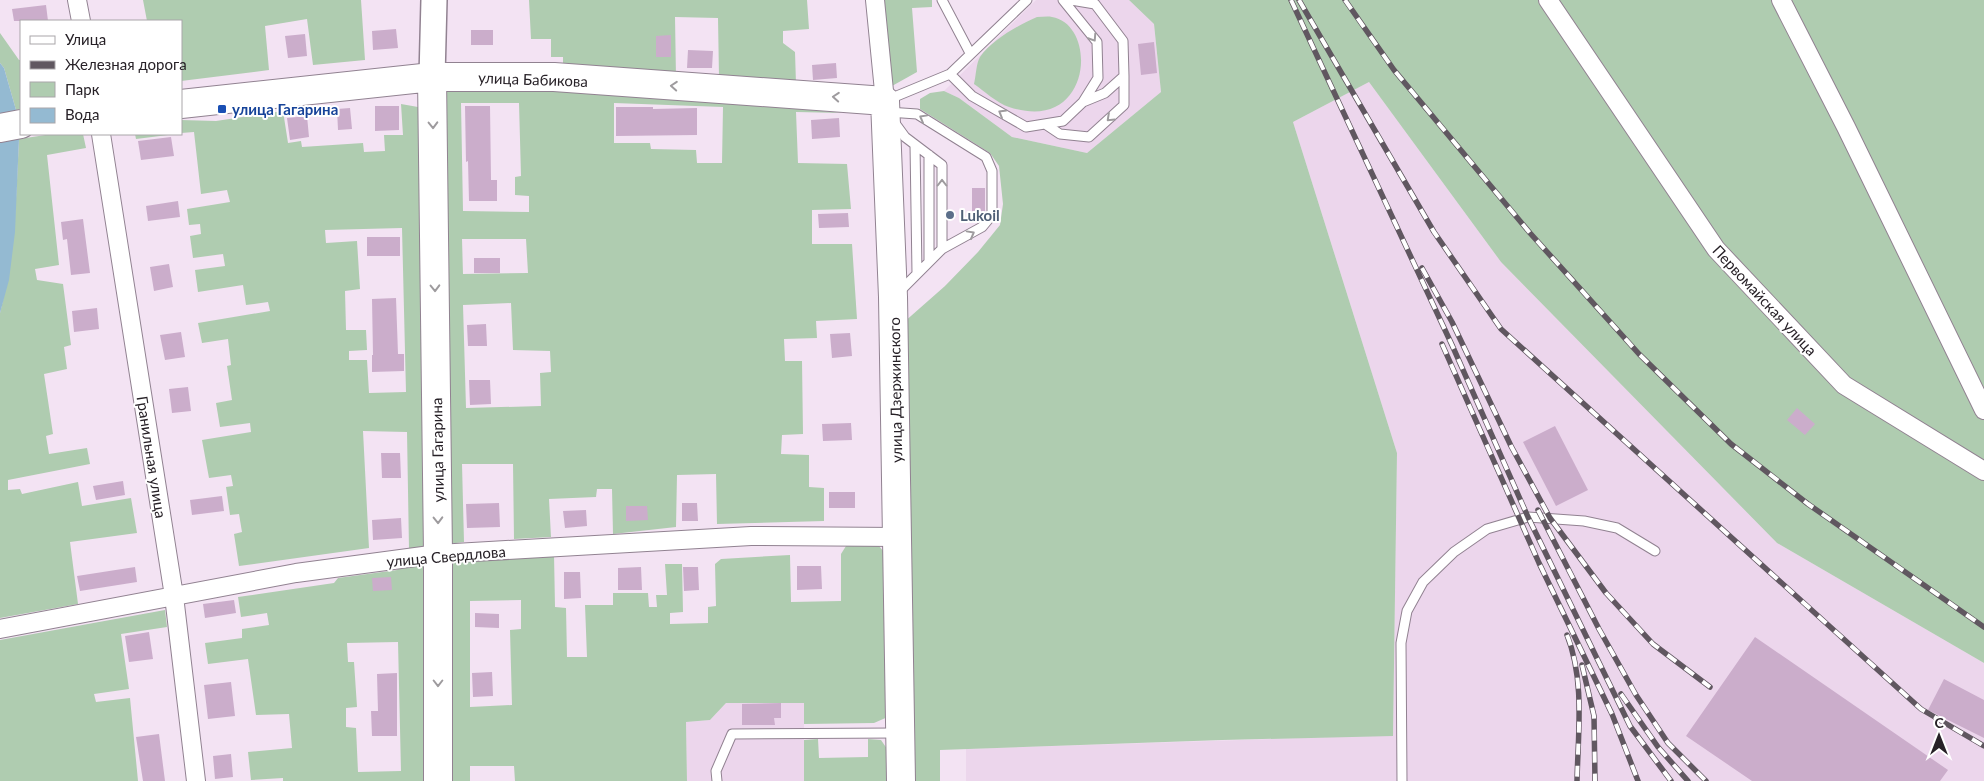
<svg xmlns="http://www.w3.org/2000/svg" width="1984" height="781" viewBox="0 0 1984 781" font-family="Lato,sans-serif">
<rect width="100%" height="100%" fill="#f3e3f3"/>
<path fill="#ecd6ec" d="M1036,0H1129L1154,24L1161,92L1087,153L1012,137L959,98L944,91Z
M1369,82L1501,262L1777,543L1984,663V781H966V749L1393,735L1397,453L1293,122Z
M726,703H804V781H687L686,722L710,720Z"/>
<path fill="#afccb0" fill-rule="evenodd" d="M143,0H361L365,60L313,65L307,19L265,26L269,70L181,81V21H147Z
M529,0H807L809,29L783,31V43L795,52L796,84L719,77L718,18L675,17L676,78L563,63V57H551V39H531Z
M884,0H932V7L912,8L917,72L892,86Z
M1129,0H1984V663L1777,543L1501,262L1369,82L1293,122L1397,453L1393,736L1222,740L940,750V781H910L903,323L945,286L978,252L1000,225L1003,204L999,166L990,153L920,109V99L930,93L944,91L959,98L1012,137L1087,153L1161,92L1154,24Z
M1037,17C1042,17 1048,16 1052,17C1099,25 1092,135 1009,107C997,103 984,91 974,84C976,76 976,64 980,57C992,40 1018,25 1037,17Z
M0,33L19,60H21V109L16,110L4,68L0,63Z
M595,89L843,113L796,112L798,163L847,164L851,209L812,210V244H852L857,319L816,321L817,338L784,339L785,361H802L803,434L782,435L781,454L809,455V487L824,488V521L717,524L716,474L677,475L676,527L613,534L612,489H597L596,497L549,499L551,537L514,539L513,464H462L464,542L448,544L443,92ZM461,103H519L521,176L515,177V195L529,196V212L463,211ZM614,103L723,107L722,163H697L696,150L651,149L650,143H614ZM462,239H526L528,273L463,274ZM511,303L513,350L550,351L551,372L540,373L541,406L466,408L463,305Z
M401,104L418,107L423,128L429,546L409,549L407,432L363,431L369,548L239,566L234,534L242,532L239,514L230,515L226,487L233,486L231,475L209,478L202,440L251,432L250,423L220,427L216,403L232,400L227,366L231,365L228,339L202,343L198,323L270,311L268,302L246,305L243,285L198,292L195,270L225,266L223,254L193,258L190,236L201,234L200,224L189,225L187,209L230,202L227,190L201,194L194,132L181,133V120L216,121L283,111L288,143L301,141L302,147L363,143L364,152L385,151L384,135H403ZM402,228L406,392L369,393L367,360H349V351L367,350L366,330H346L345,291L360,289L357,241L326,243L325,230Z
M52,134H83L86,148L47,155L59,265L35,269L37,280L63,284L71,345L64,347L67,369L44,374L53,434L46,436L49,454L87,448L90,464L8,480V490L20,489L22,494L78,482L82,506L131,498L137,533L70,542L78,604L0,618V313C15,254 16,199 19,139Z
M135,134H176L136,139Z
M846,546H879L888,557L890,716L874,723L804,724V703H726L710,720L686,722L687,781H515L514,766H470V781H447V561L554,554L555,607L566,608L567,657H587L585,605H613V593H648L649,607H657L656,595H667L665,564H682L683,612L670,613V624L708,623V607L716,606L715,564L721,559L790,555L791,602L841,601V554ZM521,600V629L510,630L512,705L470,707V601Z
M429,564L430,781H283V778L251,780L248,752L292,748L289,714L256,715L248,659L208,664L205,643L242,638V629L269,625L267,613L241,617L238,597L334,583L338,578L397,570L399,567ZM398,642L401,771L358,772L356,728L346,727V708L357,707L354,662H348L347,643Z
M165,610L167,627L121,634L129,689L94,694L96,702L130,698L138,781H0V640Z
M818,739L819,758L868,757V739L881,740L894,759L895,781H804V740Z"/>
<path fill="#94bad2" d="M0,63L4,68L16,110L19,139L15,232L9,280L0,313Z"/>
<path fill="#cbadcb" d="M46,5L48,21H14L12,9Z
M396,29L398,48L373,50L372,31Z
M471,30H493V45H471Z
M305,34L307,56L288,58L285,36Z
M671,35V57H656V36Z
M1154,42L1157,73L1141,75L1138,44Z
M688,50L713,51L712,68H687Z
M836,63L837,78L813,80L812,65Z
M375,106H399V130L375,131Z
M465,106H490L491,180H497V201H469L468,161L466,162Z
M616,107H653V109L697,108V135L616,136Z
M350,108L352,129L338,130L337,109Z
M307,116L309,137L290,140L287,118Z
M839,118L840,137L812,139L811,120Z
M171,137L174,156L141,160L138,141Z
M972,188H985V212H972Z
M178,201L180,217L148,221L146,206Z
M848,213L849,227L819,228L818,214Z
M83,219L90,273L71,275L67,239L63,240L61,222Z
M367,237H400V256H367Z
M474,258H500V273H474Z
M169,264L173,287L154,291L150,267Z
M396,298L398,354H404V371L372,372V355H373L372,299Z
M97,308L99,329L74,332L72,311Z
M486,324L487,346H468L467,325Z
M181,332L185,357L165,360L160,335Z
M850,333L852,356L832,358L830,334Z
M469,380H490L491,404L470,405Z
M188,387L191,411L172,413L169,389Z
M1797,408L1815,424L1805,435L1787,420Z
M851,423L852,440L823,441L822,424Z
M1555,426L1588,490L1556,506L1523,442Z
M381,453H400L401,478H382Z
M123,481L125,495L96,500L93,486Z
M829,492H855V508H829Z
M222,496L224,511L192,515L190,500Z
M499,503L500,527L467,528L466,504Z
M682,503H697L698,521H682Z
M626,506H647L648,520L626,521Z
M586,510L587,526L565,528L563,511Z
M401,518L402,538L373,540L372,520Z
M797,566H821L822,589L797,590Z
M135,567L137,582L80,591L77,576Z
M641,567L642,590H618V568Z
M683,567H698L699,590L684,591Z
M564,572H580L581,598L564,599Z
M391,577L392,590L373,591L372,578Z
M234,600L236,613L205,618L203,604Z
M475,613L499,614V628L475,627Z
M149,632L153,659L129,662L125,636Z
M1755,637L1948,770L1940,781H1752L1686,736Z
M492,672L493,696L473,697L472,673Z
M397,673V736H372L371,711H378L377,674Z
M1944,679L1984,700V738L1928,710Z
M231,682L235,716L208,719L204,685Z
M781,703V718H774L775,725H742V704Z
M159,734L165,781H143L136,737Z
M231,754L233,777L215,779L213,756Z"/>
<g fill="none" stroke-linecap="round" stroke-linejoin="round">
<g stroke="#918291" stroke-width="11">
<path id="lane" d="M942,0L970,53
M1071,0L1095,4L1123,41L1124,76L1105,93L1083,102
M950,74L972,96L1026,127L1063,121L1083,102L1098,78L1097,42L1063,0
M887,100L950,74L1027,0
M888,112L917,114L986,157L992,171V215L982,227L942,249L899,292
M894,122L905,137L942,165V249
M1045,124L1060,134L1089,137L1124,105V76
M915,145L917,273
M929,155V261
M717,781L716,771L732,734L896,733
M1402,781L1401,643L1407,611L1423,582L1454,552L1487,529L1528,517L1584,521L1617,528L1655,551"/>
</g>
<g stroke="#918291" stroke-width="20">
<path id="street" d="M77,0L81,21
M875,0L885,101
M1548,0L1716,249L1844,385L1984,471
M1781,0L1846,127L1984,410
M101,134L174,596L196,781
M0,629L296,573L438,554L751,536L898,537"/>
</g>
<g stroke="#918291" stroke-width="28">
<path id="secondary" d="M432,77L434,0"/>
</g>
<g stroke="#918291" stroke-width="30">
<path id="primary" d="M432,77L438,554V781
M181,104L432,77H554L885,101L893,297L901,781
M0,128L21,124"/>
</g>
<use href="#lane" stroke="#fff" stroke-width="9"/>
<use href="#street" stroke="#fff" stroke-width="18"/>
<use href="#secondary" stroke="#fff" stroke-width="25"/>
<use href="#primary" stroke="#fff" stroke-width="28"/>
<g stroke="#605760" stroke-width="5.5">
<path id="rail" d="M1291,0L1452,345L1528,517L1630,726L1671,781
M1299,0L1434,232L1501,329L1921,709L1984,746
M1345,0L1394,70L1530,233L1639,354L1731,444L1808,504L1984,627
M1422,268L1452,322L1511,446L1550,518L1606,593L1653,644L1710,687
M1442,344L1539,563L1612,714L1638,781
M1538,510L1599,629L1636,695L1668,743L1706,781
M1567,635C1585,680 1578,733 1577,781
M1582,665L1594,716L1595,781
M1621,694L1658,747L1688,781"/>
</g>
<use href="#rail" stroke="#fff" stroke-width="4" stroke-dasharray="11" stroke-linecap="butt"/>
</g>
<defs><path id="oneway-chevron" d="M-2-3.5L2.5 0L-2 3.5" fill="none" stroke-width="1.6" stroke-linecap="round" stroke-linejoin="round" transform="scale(1.25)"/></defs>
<g stroke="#9e9b9e">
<use href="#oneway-chevron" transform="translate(1093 38) rotate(57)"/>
<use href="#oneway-chevron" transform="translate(674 86) rotate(-176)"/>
<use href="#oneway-chevron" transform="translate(836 97) rotate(-176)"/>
<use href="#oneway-chevron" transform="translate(1002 113) rotate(-150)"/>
<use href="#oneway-chevron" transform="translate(923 118) rotate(-151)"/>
<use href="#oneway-chevron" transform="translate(1110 118) rotate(137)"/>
<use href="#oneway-chevron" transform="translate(433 125) rotate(89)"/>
<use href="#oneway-chevron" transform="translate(942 183) rotate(-90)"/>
<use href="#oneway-chevron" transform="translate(971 234) rotate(-29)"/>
<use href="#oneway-chevron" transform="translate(435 288) rotate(89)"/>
<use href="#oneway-chevron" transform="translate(438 520) rotate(89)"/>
<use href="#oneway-chevron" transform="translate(438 683) rotate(90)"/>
</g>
<rect fill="#1a4fb4" stroke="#fff" stroke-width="2" x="217" y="104" width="10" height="10" rx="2.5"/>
<circle fill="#5c6f8a" stroke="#fff" stroke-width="2" cx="950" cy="215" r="5"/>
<g text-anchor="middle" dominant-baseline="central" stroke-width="4" stroke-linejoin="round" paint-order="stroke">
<g font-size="15" fill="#272127" stroke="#fff">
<text transform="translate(533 79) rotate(2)">улица Бабикова</text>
<text transform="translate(1765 300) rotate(47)">Первомайская улица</text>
<text transform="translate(895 390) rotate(-91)">улица Дзержинского</text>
<text transform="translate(437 450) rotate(-91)">улица Гагарина</text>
<text transform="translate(152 457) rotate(81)">Гранильная улица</text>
<text transform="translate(446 556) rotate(-5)">улица Свердлова</text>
</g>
<g font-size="15" font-weight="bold" fill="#164399" stroke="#fff" text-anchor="start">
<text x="232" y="109">улица Гагарина</text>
</g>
<g font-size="15" font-weight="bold" fill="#4e5e75" stroke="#fff" text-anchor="start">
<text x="960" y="215">Lukoil</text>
</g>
</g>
<rect x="20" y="20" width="162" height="115" fill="#ffffff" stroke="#a9a6a9"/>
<rect x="30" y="36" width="25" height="8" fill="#ffffff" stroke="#a9a6a9"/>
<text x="65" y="45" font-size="15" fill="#272127">Улица</text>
<rect x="30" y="61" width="25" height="8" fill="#605760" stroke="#a9a6a9"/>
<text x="65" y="70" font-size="15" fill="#272127">Железная дорога</text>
<rect x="30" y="82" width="25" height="15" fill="#afccb0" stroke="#a9a6a9"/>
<text x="65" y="95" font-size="15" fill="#272127">Парк</text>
<rect x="30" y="108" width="25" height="15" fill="#94bad2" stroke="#a9a6a9"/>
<text x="65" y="120" font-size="15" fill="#272127">Вода</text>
<g transform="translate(1939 736)" stroke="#ffffff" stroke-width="4" paint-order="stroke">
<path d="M0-4L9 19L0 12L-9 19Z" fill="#272127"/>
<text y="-8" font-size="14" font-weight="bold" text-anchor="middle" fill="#272127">С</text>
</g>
</svg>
